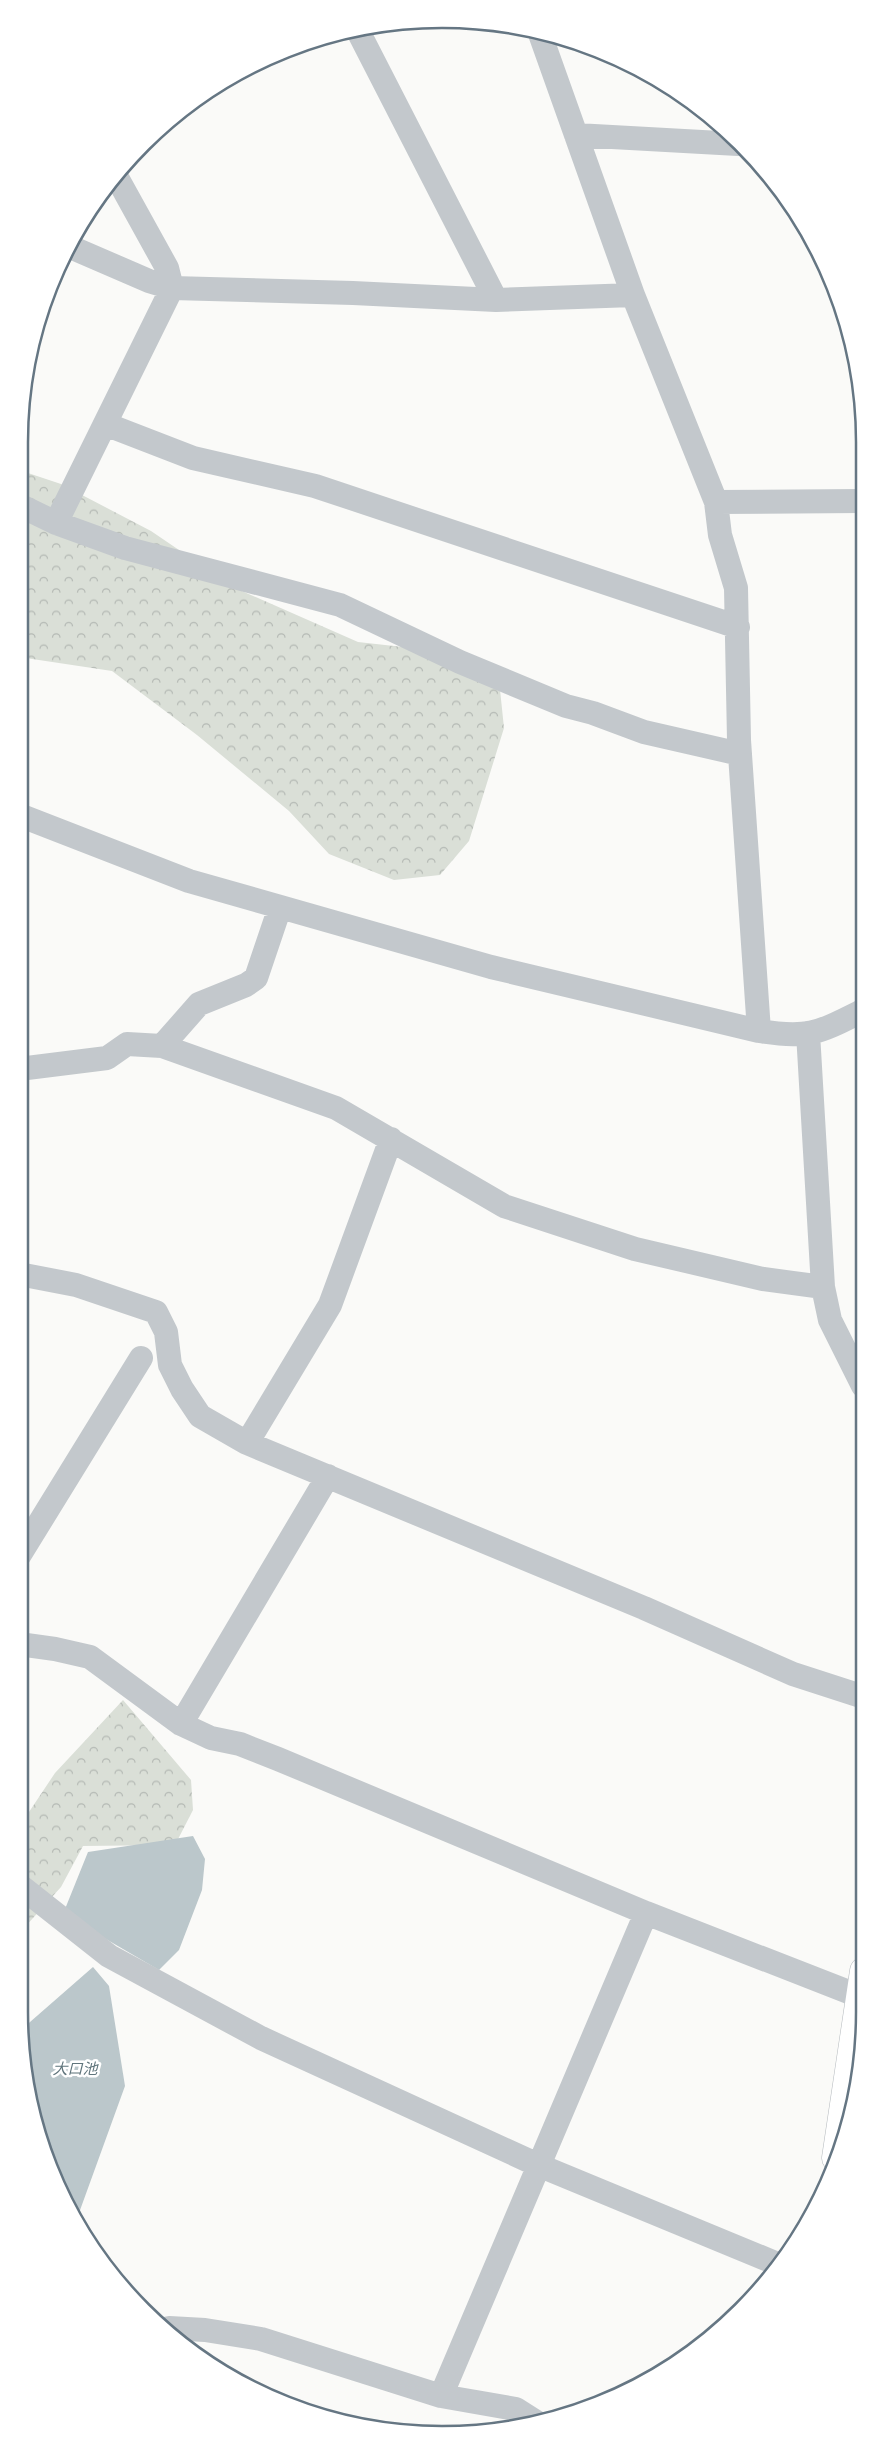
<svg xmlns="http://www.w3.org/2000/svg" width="883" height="2454" viewBox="0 0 883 2454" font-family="'Nunito Sans','Noto Sans JP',sans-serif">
<defs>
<pattern id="forest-crowns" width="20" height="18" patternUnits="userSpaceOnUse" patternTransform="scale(1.25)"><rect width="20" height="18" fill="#dadfd7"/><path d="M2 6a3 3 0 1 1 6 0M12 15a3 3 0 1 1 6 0" fill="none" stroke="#b4b9b4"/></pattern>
</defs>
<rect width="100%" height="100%" fill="#fafaf8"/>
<path fill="url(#forest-crowns)" d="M19,470L61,484L151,531L235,588L358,642L439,651L499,680L504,728L469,841L440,875L394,880L329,854L289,811L197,735L112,671L19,657Z
M123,1700L191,1780L193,1810L175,1845L83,1846L61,1887L24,1928H19V1827L55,1773Z"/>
<path fill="#bbc7cb" d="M193,1836L205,1859L202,1890L179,1950L159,1970L63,1914L88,1852Z
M93,1967L109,1986L125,2086L75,2224L41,2149L22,2029Z"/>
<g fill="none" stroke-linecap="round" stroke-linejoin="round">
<g stroke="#b5babe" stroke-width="29">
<path id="major" d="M836,2158L864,1971"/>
</g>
<path stroke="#c3c8cc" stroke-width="24" d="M357,29L496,300
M539,31L633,295L716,502L720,535L736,588L739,740L759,1031
M576,135L738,144
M68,246L149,281L172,288L353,293L496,300L633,295
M105,424L193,458L315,486L738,627
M716,502L861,501
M19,505L56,523L125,548L340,605L460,662L566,706L593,713L644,732L740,754
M56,523L172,288L167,268L115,174
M19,815L189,881L491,967L759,1031C808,1039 818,1033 862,1011
M808,1033L823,1287L830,1320L863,1386
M162,1046L199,1004L246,985L256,978L280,907
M19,1069L107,1058L127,1044L162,1046L336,1108L504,1206L635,1249L763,1279L823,1287
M19,1274L76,1285L156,1312L166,1332L170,1365L182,1389L200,1416L247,1443L644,1608L793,1674L864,1697
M247,1443L330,1305L391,1139
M19,1556L141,1358
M19,1644L55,1649L90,1657L181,1724L211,1738L240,1744L278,1759L646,1913L864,1998
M181,1724L328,1476
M19,1885L109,1956L261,2038L538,2165L780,2265
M169,2328L205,2330L261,2339L441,2396L516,2409L538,2423
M441,2396L646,1913"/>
<use href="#major" stroke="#fff" stroke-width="28"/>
</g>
<g text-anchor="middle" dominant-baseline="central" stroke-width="5" stroke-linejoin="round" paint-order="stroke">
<g font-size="15" font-style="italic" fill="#60757c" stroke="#fff">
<text x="75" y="2069">大口池</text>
</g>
</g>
<path d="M0 0H883V2454H0ZM442 28H442A414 414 0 0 1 856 442V2012A414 414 0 0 1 442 2426H442A414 414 0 0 1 28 2012V442A414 414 0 0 1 442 28Z" fill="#fff" fill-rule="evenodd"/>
<path fill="none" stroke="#657683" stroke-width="2.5" d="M442 28H442A414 414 0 0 1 856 442V2012A414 414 0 0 1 442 2426H442A414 414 0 0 1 28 2012V442A414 414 0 0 1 442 28Z"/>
</svg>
